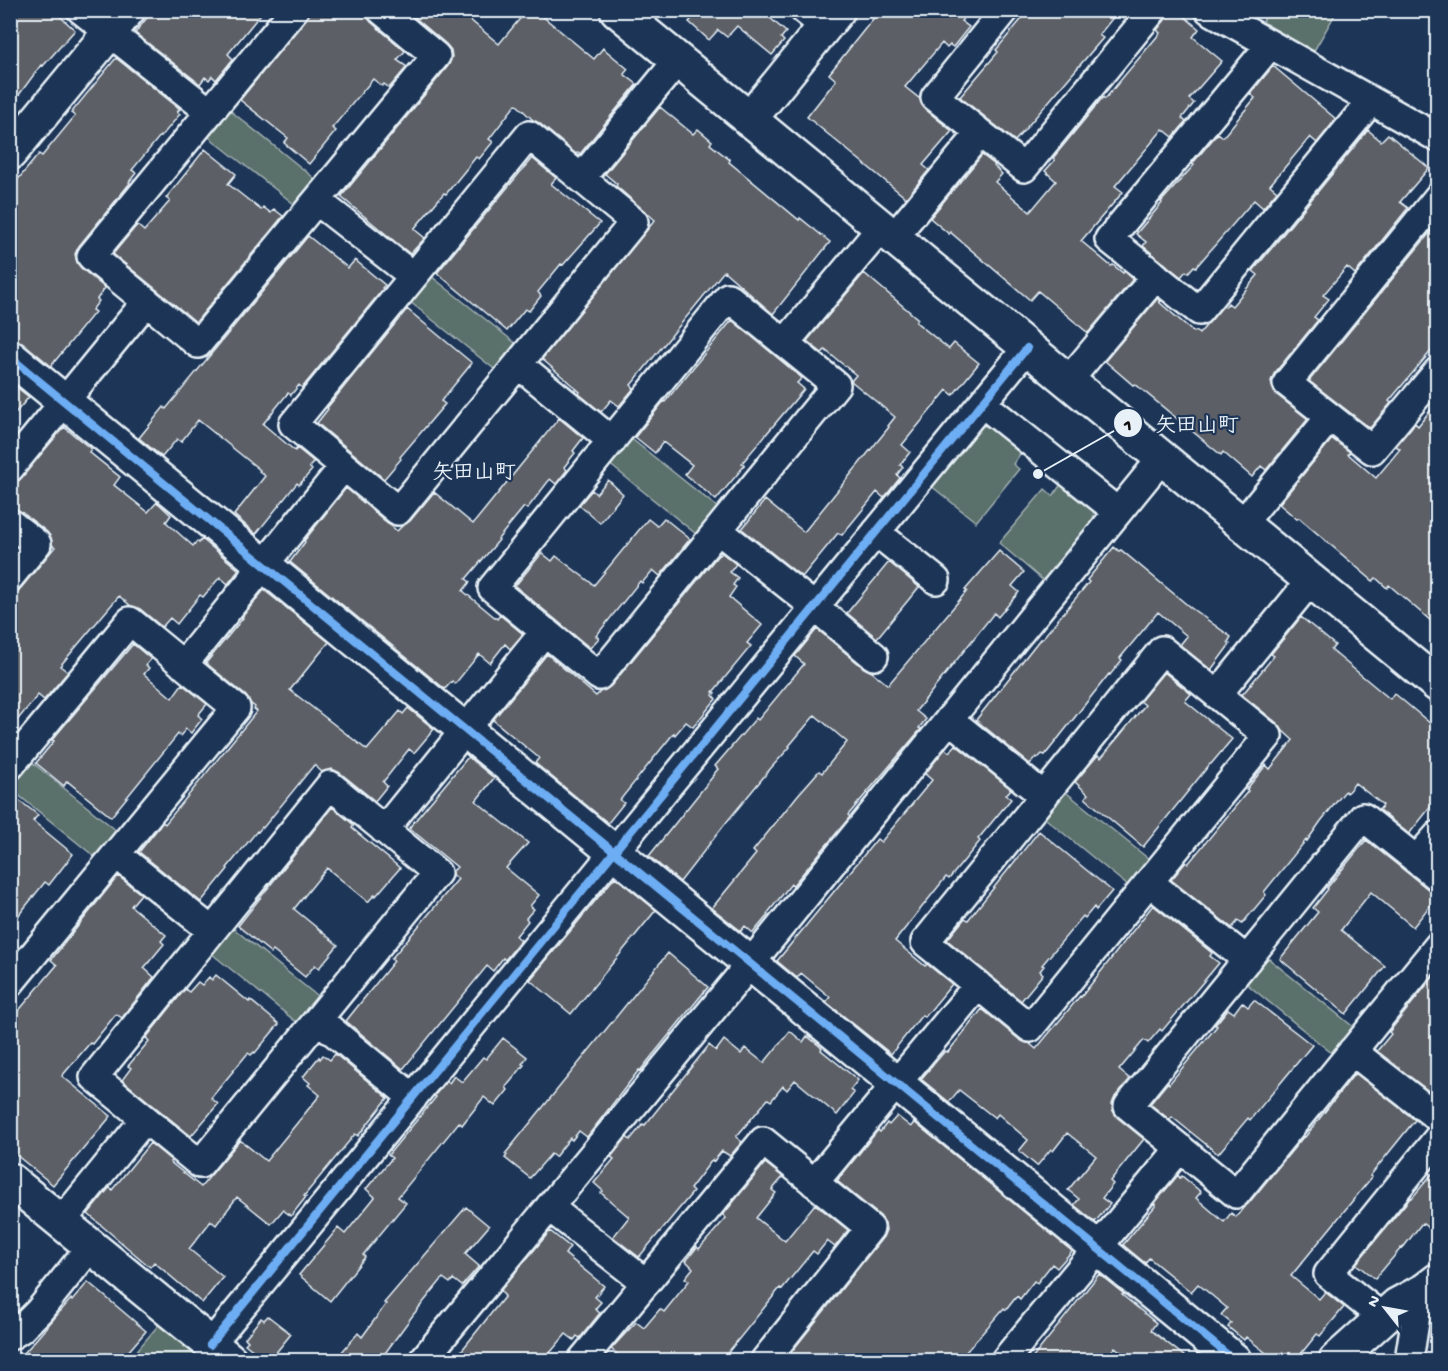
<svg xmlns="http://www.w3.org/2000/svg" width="1448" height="1371" viewBox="0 0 1448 1371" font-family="'Gochi Hand','Klee One',sans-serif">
<rect width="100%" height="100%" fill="#1d3557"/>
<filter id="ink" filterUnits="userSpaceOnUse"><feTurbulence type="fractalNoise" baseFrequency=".0167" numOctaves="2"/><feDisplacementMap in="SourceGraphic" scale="12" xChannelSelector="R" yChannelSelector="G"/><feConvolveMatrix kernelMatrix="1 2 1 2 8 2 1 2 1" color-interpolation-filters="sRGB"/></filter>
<g filter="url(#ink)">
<path fill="#5a6f6b" stroke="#a1b0b2" stroke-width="1.5" d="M1269,11H1337L1311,56L1268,28L1263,21Z
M227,108L319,182L299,208L205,134Z
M426,272L519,346L498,372L405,298Z
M977,426H991L1019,450L1020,454L1013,464L1019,469L976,522L930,485Z
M629,437L722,511L701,538L608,463Z
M1061,484L1094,508L1093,525L1046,583L999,543L1045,489L1053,496Z
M28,759L122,835L100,861L11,789L10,781Z
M1062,789L1155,864L1133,890L1041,815Z
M228,924L321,999L300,1025L207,950Z
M1263,954L1356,1029L1334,1055L1242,980Z
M161,1322L209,1360H129Z"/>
<path fill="#5b5f65" stroke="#e8f1f8" stroke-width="1.5" d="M10,10H53L75,30L43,66L41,65L10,107Z
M153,10H264L228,54L233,59L216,80L212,76L209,80L205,77L200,84L135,33Z
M313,10H361L366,14L371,22L405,51L397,60L407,67L389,88L384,84L382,86L373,79L332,128L336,131L309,164L284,143L288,138L240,100Z
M406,10H458L499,44L527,10H535L594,59L603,48L628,69L624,74L637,84L580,154L578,152L576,154L539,123L533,120L516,104L489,139L493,142L479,159L476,157L446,194L444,193L414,229L425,238L410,254L341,197L448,66L452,57L451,50L446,44Z
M696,10H761L786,32L781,38L784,41L772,55L737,26L727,37L718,30L709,40L689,22L698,12Z
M880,10H970L961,21L969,27L953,47L950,45L947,48L942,43L905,87L920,99L921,103L925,109L952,131L923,165L929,170L906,198L807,117L836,80L829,74Z
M1029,10H1119L1099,35L1103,38L1015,141L960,97L998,52L996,50Z
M1173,10H1177L1199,29L1193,37L1222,61L1189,99L1194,103L1182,118L1186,122L1173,137L1163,129L1115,186L1123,192L1081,241L1111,266L1113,265L1123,273L1124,271L1133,279L1088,333L1038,291L1030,300L950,232L949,234L930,218L982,155L995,165L994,166L1002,174L995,182L1030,212L1056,181L1045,171L1055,160L1053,158L1103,97L1105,99L1160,33L1157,30Z
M116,58L180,109L177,112L180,114L161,137L160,136L132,170L136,173L129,182L130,183L79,246L75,254L77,262L81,268L105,288L97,299L99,301L92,310L95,312L51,366L22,342L10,339V189L39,154L42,156L75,116L71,113Z
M1273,66L1336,119L1317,143L1310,137L1270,185L1277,191L1263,208L1254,200L1196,267L1194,266L1188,273L1186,271L1181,277L1143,246L1146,242L1136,234L1162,203L1161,202L1194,165L1192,164L1218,133L1223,137L1255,98L1250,94Z
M660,107L693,134L698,129L712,141L710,144L730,160L729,162L799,220L800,218L830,242L773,314L724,271L631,385L634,388L619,406L611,400L601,412L579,394L580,392L542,359L655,220L616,186L617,184L605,174Z
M1368,130L1381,141L1388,134L1429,168L1400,202L1408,208L1355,274L1347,267L1323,295L1329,299L1314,317L1318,320L1274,374L1271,381L1273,389L1277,395L1308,419L1266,470L1261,466L1252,477L1223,452L1221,455L1135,384L1133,385L1105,361L1158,298L1161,301L1159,302L1194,332L1196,331L1199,334L1223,306L1225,307L1228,303L1232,306L1258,275L1253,271Z
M205,149L236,174L228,184L261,210L263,207L271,213L274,209L283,216L196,322L113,254L137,225L144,231L170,201L166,198Z
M532,158L556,178L551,184L600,223L563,265L561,264L538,292L541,296L529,311L525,309L507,331L437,273Z
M1433,229L1437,233V344L1389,401L1391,403L1370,428L1309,381Z
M308,236L348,268L355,260L385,285L382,288L383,289L302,388L299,385L291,395L288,393L263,424L295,451L297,448L314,462L309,467L312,470L299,485L297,483L256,534L234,515L265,476L259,471L260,470L198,420L181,442L177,439L162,457L139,438L164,407L166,409Z
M864,273L918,319L916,322L949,349L954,343L979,363L953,395L947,390L902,445L910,452L900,465L903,467L897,475L900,478L884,498L877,492L842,535L838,533L802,577L742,529L765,500L804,532L889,427L888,426L895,417L851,381L856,375L825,350L822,353L807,341Z
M407,309L472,363L441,401L445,404L400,457L401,459L384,479L317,423L328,409L327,408Z
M732,320L802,378L797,383L804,389L742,463L745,465L716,500L685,474L692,465L663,442L655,453L635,437L664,401L665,402Z
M10,382L29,397L10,419Z
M1437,402V626L1389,585L1387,588L1376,578L1373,581L1299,518L1297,519L1279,504L1332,439L1350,452L1348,454L1376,478L1400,449L1396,446L1415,423L1418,426Z
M559,418L583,438L573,451L575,453L564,467L567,470L556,484L550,479L527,509L524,507L498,539L499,540L466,579L470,582L463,591L497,619L500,615L523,634L510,649L505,644L490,663L479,654L455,684L452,681L445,689L290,562L305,542L304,541L346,488L397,531L402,526L410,521L434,492L473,524Z
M64,427L91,449L89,452L120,477L114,485L148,512L157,502L171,515L166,522L193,546L197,541L199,543L202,539L239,570L228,584L220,577L203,597L200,595L177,624L170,618L162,627L140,609L131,606L119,596L60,666L68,672L44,700L38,695L10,729V601L55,547L52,545L51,538L47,532L20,511L10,506V490Z
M608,480L623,494L600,523L579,505L592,490L596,494Z
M664,518L690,539L660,576L653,570L642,583L640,581L596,636L599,638L590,648L515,586L542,553L552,561L556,556L594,585L648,519L657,526Z
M1114,547L1119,551L1121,550L1191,608L1231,637L1228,642L1230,644L1211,670L1180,645L1187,636L1158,612L1120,658L1122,660L1110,675L1109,674L1045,755L1042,754L1038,758L1036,757L1030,764L976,720L1040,639L1041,640L1089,582L1087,580Z
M999,551L1024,572L1012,586L1019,592L998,617L994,613L916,711L926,719L919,728L921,729L848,815L850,817L793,885L791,884L767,914L768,915L753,933L745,926L741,931L712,908L756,854L753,851L797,796L819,771L822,773L847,742L815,715L789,746L790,747L771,768L725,824L680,882L649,856L714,775H713L718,769L715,766L756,718L758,720L804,664L795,656L817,629L864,668L872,672L888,685L967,591L965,590Z
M722,553L736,564L730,572L738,578L733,585L736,587L729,597L762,625L747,643L751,646L713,692L715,693L713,695L716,699L693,727L686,722L675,735L674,733L620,800L624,803L608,823L535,763L539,758L493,720L547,654L596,696L601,691L605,690L611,686L719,554L720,555Z
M889,562L919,587L877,638L847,613Z
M264,590L329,642L290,690L367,750L400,711L403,714L408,708L434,729L414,753L409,749L383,782L387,786L375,801L340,773L332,769L322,772L314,765L263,828L262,827L258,832L257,831L227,868L228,869L201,902L139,852L163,822L165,824L257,711L254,709L255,707L251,704L246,696L206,663L243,618L242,617Z
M1301,617L1335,645L1331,650L1390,699L1394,693L1437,729V799L1409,834L1379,810L1383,805L1355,783L1347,793L1345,791L1321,821L1307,841L1306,840L1264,892L1266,895L1242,924L1238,921L1232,928L1171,880L1186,862L1188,864L1248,791L1246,790L1266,765L1270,769L1293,740L1283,731L1278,724L1242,695L1274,656L1271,654Z
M133,644L151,659L146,665L149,668L144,674L172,698L182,684L207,704L198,715L202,719L191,733L186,729L180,736L178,734L111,817L67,781L64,786L36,763L54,741L52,740Z
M1164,672L1191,694L1185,701L1232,739L1211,764H1210L1143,847L1085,798L1088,794L1075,782L1098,755L1101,758L1145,705L1140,701Z
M956,745L1011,789L1006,795L1011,799L978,839L980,841L949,879L946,877L895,941L925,966L927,964L952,984L925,1017L922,1015L891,1054L826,1002L830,997L801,973L797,978L777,961L877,839L881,842L932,780L925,774L945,749L949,752Z
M468,757L494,778L476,801L528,843L506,868L539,895L530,906L534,909L526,918L528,921L516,936L521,940L505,960L503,958L493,971L487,966L403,1069L346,1021L394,961L391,959L458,879L453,875L452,872L457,867L409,828Z
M20,801L38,815L33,821L73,854L49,885L45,882L10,926V813Z
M332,807L354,825L352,828L400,868L376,896L375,894L368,902L327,868L294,909L338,945L319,968L315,965L305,977L273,951L271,953L238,926Z
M1039,831L1112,891L1096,910L1094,907L1085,918L1083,916L1042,965L1044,966L1040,971L1043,974L1021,1001L947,940L965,918L968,920Z
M1366,840L1428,889L1437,893L1434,895L1437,897L1413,927L1371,892L1341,930L1385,966L1346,1014L1280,959L1318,912L1313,908L1328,889L1327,888Z
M118,876L141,894L131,906L166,935L161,941L164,944L144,968L154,977L122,1018L116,1014L92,1044L90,1043L62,1076L111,1116L53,1185L10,1150V1021L57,965L51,960Z
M615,877L656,910L571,1014L530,980Z
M1153,905L1212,953L1210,956L1219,963L1162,1031L1160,1029L1148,1043L1144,1040L1119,1070L1130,1079L1115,1097L1112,1104L1113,1111L1118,1118L1144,1139L1110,1181L1113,1184L1102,1198L1110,1204L1095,1222L1074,1205L1079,1199L1068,1190L1096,1156L1067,1133L1053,1151L1051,1149L1037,1166L1019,1151L1028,1140L998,1114L995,1118L959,1090L949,1102L921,1079L945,1051L948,1052L982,1009L1020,1040L1029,1043L1036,1049L1080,996L1081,997Z
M668,953L708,987L647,1062L640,1071L639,1070L587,1137L579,1131L572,1140L570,1138L555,1157L551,1154L530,1178L505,1158L507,1155L505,1154Z
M1437,972V1093L1435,1096L1377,1051L1391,1034L1389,1032Z
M216,975L249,1002L250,1000L279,1024L255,1053L254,1052L251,1055L248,1053L211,1098L218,1104L191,1136L122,1080L131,1068L128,1066L149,1041L146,1038L185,989L189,992L198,982L202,985L209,977L212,980Z
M1254,1000L1312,1045L1250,1120L1248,1118L1218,1154L1172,1117L1170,1120L1150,1104L1168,1082L1169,1084L1217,1026L1215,1025L1228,1009L1234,1013L1242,1002L1248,1007Z
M790,1031L803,1042L807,1036L822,1048L821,1050L858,1080L850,1090L854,1093L837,1115L795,1080L787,1090L783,1086L771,1101L768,1099L736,1137L742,1142L730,1156L722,1151L714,1161L712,1160L690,1189L693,1192L639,1257L613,1237L629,1217L601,1193L603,1191L594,1183L614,1159L611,1157L627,1137L630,1140L643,1124L645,1125L709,1045L716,1051L724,1040L741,1054L745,1048L764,1063Z
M503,1038L527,1057L522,1064L524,1065L506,1087L508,1090L495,1106L484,1097L462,1125L459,1122L398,1197L406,1203L363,1255L365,1257L330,1301L299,1275L338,1228L345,1234L375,1197L366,1189L392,1158L388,1155L436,1097L434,1096L447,1081L449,1083L454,1076L462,1082L483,1057L486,1059Z
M335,1054L388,1098L358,1136L355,1134L304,1196L306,1197L291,1216L283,1210L271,1224L237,1197L216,1225L211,1221L189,1249L223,1277L202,1303L154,1262L150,1267L88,1214L110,1187L112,1190L150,1143L172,1161L170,1162L201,1187L240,1140L266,1161L320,1095L308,1085L310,1083L303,1077L319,1057L320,1059L323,1055L330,1060Z
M1355,1073L1415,1120L1370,1176L1372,1177L1291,1276L1319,1299L1325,1292L1344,1307L1320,1336L1317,1334L1296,1360H1275L1246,1337L1244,1340L1228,1327L1231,1323L1221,1315L1227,1308L1198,1284L1191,1292L1149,1258L1145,1263L1123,1245L1156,1205L1154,1204L1178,1175L1180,1178L1182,1176L1201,1192L1196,1198L1224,1222L1231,1213L1236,1217L1243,1208L1248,1204L1304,1136L1305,1137Z
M897,1116L911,1127L914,1122L1072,1251L1057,1268L1052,1264L1037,1283L1034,1281L1020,1299L1017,1296L1006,1310L1004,1308L959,1360H785L883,1237L886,1230L885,1223L880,1216L837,1181L878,1130L880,1132L887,1123L889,1125Z
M765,1163L783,1177L772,1190L776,1193L756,1218L785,1241L815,1204L848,1230L835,1247L827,1241L817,1254L813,1251L782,1289L780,1288L722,1360H625L611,1349L636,1322L644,1328L660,1309L664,1312L689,1281L685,1278L693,1268L686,1261L697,1247L699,1249L726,1218L723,1215Z
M1437,1168V1235L1422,1223L1402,1249L1401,1248L1375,1279L1356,1264L1411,1197L1412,1198Z
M466,1207L489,1226L465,1254L479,1266L462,1286L453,1279L450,1283L443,1278L413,1315L380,1360H335L358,1333L362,1337L386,1304L384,1303Z
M550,1231L570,1247L565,1254L604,1286L595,1297L601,1302L595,1309L600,1313L580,1338L577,1336L574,1340L566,1334L544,1360H454L505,1296L500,1291Z
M1099,1274L1124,1294L1122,1295L1156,1323L1151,1330L1189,1360H1131L1115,1347L1105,1360H1031Z
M88,1282L146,1331L121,1360H18L71,1299L72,1301Z
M268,1316L291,1334L270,1360H265L245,1344L248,1341L245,1338L261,1318L264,1320Z"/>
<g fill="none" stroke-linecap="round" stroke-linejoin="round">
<g stroke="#e8f1f8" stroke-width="32">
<path id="street" d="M81,10L210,112
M294,10L91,256L198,344L436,56L381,10
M804,10L825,27
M1005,10L935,97L1024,168L1153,10
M1209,10L1438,138
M1270,45L1109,239L1199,311L1371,101
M529,135L634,222L398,511L293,424Z
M581,178L678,60
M1438,197L1287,383L1372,450L1438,371
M317,201L413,276
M893,238L980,133
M728,297L836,385L599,676L492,588Z
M785,343L881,228
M518,364L612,441
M1068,381L1156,276
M982,403L1118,512
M10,468L146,302
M10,523L37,544L10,577
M1242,524L1330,417
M718,530L815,607L874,656
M876,532L936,580
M1162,650L1268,736L1030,1028L925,942Z
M183,665L344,466
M1217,695L1311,580
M949,719L1044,796
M10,766L130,621L236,708L10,983
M330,785L437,873L200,1164L94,1077Z
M384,830L545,631
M116,854L212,931
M1416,860L1438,835
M1438,877L1363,817L1128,1106L1236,1194L1438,946
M1149,882L1247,960
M318,1019L413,1098
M1352,1051L1438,1118
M814,1183L978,985
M549,1207L646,1283
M61,1222L145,1119
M1383,1318L1328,1274L1438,1138
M10,1336L21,1329L39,1311L91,1246
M210,1345L1027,348
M423,1360L750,964L1162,458
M582,1360L763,1141L870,1228L765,1360
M1005,1360L1180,1148
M1409,1360L1417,1309L1425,1290L1438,1303"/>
</g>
<g stroke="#e8f1f8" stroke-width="38">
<path id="secondary" d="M617,10L1438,685
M749,120L838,10
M10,153L128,10
M10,357L1234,1360
M10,1180L230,1360
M1336,1360L1397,1305L1425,1290L1438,1280"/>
</g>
<use href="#street" stroke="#1d3557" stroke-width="27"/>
<use href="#secondary" stroke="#1d3557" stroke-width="33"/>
<g stroke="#1d3557" stroke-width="11">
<path id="cycleway" d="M10,357L1234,1360
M210,1345L1027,348"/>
</g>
<use href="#cycleway" stroke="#6dadf4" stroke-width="8"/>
</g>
</g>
<g text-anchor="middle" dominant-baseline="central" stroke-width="4.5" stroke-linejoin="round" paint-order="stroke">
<g font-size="21" font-weight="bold" fill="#e8f1f8" stroke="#1d3557">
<text x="474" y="474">矢田山町</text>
</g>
</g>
<path fill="none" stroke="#e8f1f8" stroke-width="2" d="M1038 474L1128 423"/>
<g fill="#e8f1f8" stroke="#1d3557" stroke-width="2">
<circle cx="1038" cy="474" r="6"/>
<circle cx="1128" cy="423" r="15"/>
</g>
<g font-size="18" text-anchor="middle" font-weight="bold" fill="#111">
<text x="1128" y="430">1</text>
</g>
<g font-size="21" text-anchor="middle" font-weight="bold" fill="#e8f1f8" stroke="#1d3557" stroke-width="4.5" stroke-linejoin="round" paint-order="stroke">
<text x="1197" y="431">矢田山町</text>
</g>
<rect width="1448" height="1371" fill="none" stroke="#1d3557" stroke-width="36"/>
<rect x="18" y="18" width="1412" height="1335" fill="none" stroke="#e8f1f8" stroke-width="2" filter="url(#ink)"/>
<g transform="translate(1385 1308) rotate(301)" stroke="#1d3557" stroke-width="4.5" paint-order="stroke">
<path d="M0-4.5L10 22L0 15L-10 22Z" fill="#e8f1f8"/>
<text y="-9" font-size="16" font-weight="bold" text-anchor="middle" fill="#e8f1f8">N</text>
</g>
</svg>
